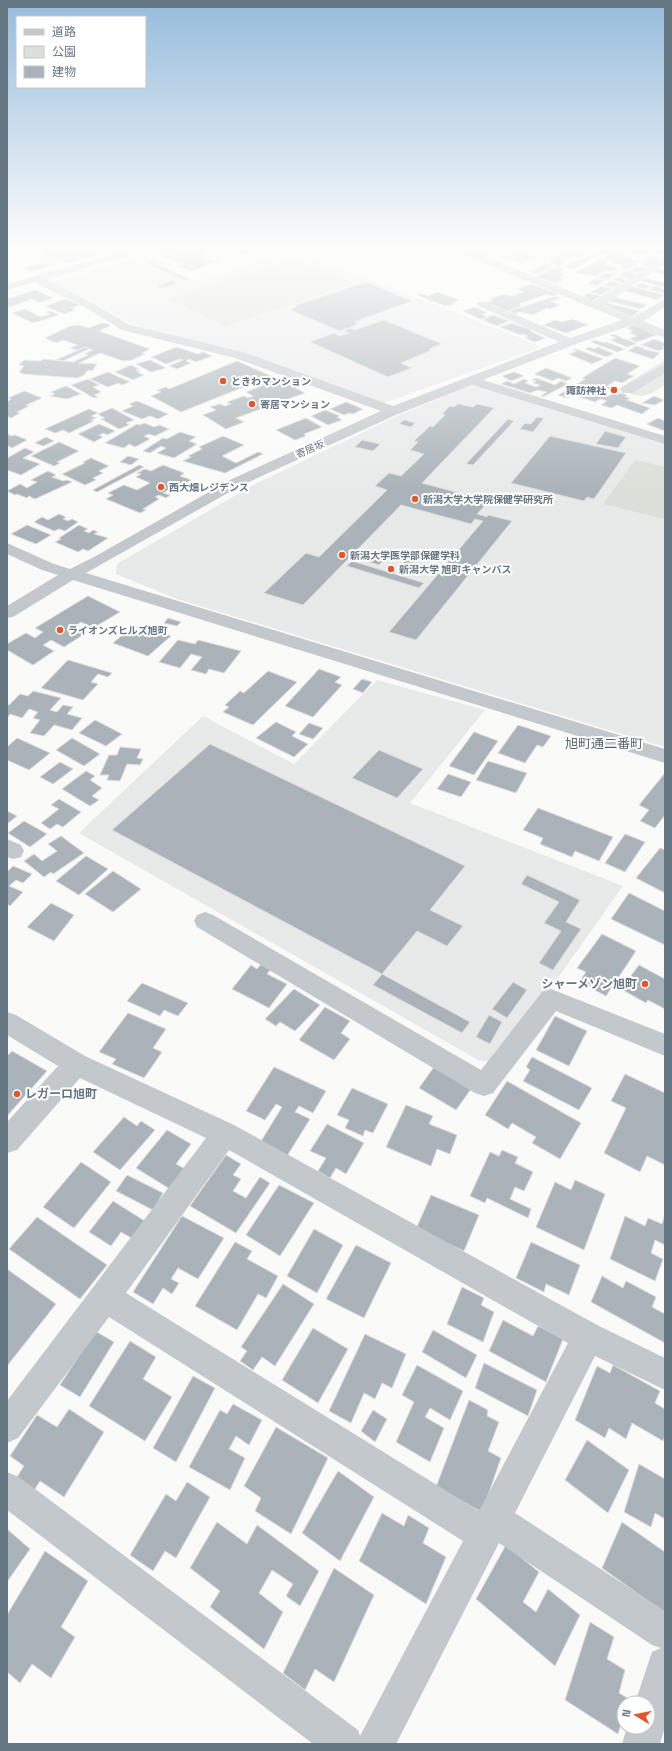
<svg xmlns="http://www.w3.org/2000/svg" width="672" height="1751" viewBox="0 0 672 1751" font-family="'Space Grotesk','Noto Sans JP',sans-serif">
<rect width="100%" height="100%" fill="#fafaf8"/>
<path fill="#e8e9e9" d="M294,251L493,327L541,347L384,403L239,351L154,332L128,322L100,306L50,286L51,283L143,256L194,281Z
M470,386L479,387L665,444V747L177,599L116,574L117,564L255,484L399,415Z
M377,680L485,710L410,803L623,886L499,1061H480L79,833L203,716L294,764Z"/>
<path fill="#dadfd7" d="M294,259L354,283L225,326L167,298Z
M665,360V385C643,399 642,398 618,389Z
M635,460L665,467V519L603,504Z"/>
<path fill="#aab3b9" stroke="#dcdcda" d="M54,247H93L96,248L90,250L100,254L69,263L54,257L50,258L43,255L48,253L42,250Z
M214,247H243L253,251L236,256Z
M489,247H518L521,248L519,249L528,253H526L537,258L521,263L507,257L511,256L486,248Z
M598,247H599L610,250L603,254L591,251Z
M620,247L627,249L629,248L626,247H644L655,249L646,255L629,252L622,256L641,260L628,269L619,267L622,265L610,262L612,261L604,258Z
M662,247H665V255L654,253Z
M193,248L205,251H202L209,254L201,257L212,261L219,259L223,260L191,271L179,266L185,264L169,260L174,258L166,259L159,256L162,255L159,254L164,253L174,255Z
M480,250L490,255L483,256L473,252Z
M567,251H572L584,254L575,259L560,255Z
M594,253L601,255L597,257H594L575,269L564,267L574,260L578,261Z
M652,255L659,256L656,259L660,260L650,267L640,263Z
M557,256L565,258L563,259L568,260L560,266L550,264L553,261H550Z
M599,259L608,261L606,263L610,264L608,265L618,268L613,271L607,270L596,276L575,273Z
M150,261L190,279L184,281L144,262Z
M44,262L52,266L31,272L23,268Z
M544,264L553,266L538,274L529,272Z
M636,266L646,268L638,273L629,271Z
M556,267L565,269L559,272L566,274L560,278L564,279L556,283L536,277Z
M659,269L665,270V275L653,272Z
M625,271L636,274L631,278L619,276Z
M607,273L616,275L607,280L597,278Z
M617,277L627,280L623,283L613,280Z
M646,278L665,283V286L663,287L641,281Z
M595,279L605,281L597,286L587,283Z
M172,280L178,283L162,288L156,286Z
M610,281L621,284L615,287L604,285Z
M366,282L412,301L354,322L359,324L340,331L290,310L296,307L294,306Z
M640,283L650,286L645,289L635,286Z
M531,284L558,294L553,296L547,294L519,304L522,306L507,311L486,302L493,300L489,299L504,294L511,296L524,292L517,289Z
M602,286L612,288L601,295L591,292Z
M631,286L664,295L657,300L623,290Z
M655,286L665,289V293L649,290Z
M35,290L53,298L39,303L32,299L7,308V299Z
M437,292L459,300L452,303L456,304L445,306L417,295L422,294L428,296Z
M588,293L601,296L592,301L584,296Z
M556,296L560,298L550,301L560,305L550,309L547,308L532,315L520,312L514,314L509,311Z
M614,297L647,305L641,309L608,301Z
M65,299L80,305L71,308L75,310L64,314L45,306Z
M607,303L639,311L632,317L603,304Z
M475,307L487,313L482,314L487,317L480,319L463,311Z
M25,309L41,317L50,314L46,312L51,311L59,315L33,323L12,313Z
M493,315L509,321L497,326L482,320Z
M572,319L588,325L566,333L543,325L555,320L562,322Z
M384,320L442,344L429,349L432,350L401,363L412,368L388,377L310,342L334,333L340,336L349,333L344,331L350,328L355,330Z
M101,323L109,324L110,326L99,331L150,349L142,353L145,354L132,360L123,361L100,353L79,363L97,364L92,371L88,370L83,376L76,378L23,374L19,372L24,366L19,365L24,360L41,361L43,359L73,362L88,355L84,354L93,350L85,347L77,350L70,348L78,345L63,340L56,343L45,338L70,326L79,325L89,328Z
M511,323L533,330L530,331L545,338L535,342L525,338L528,336L523,334L520,335L500,327Z
M634,325L657,335L637,342L629,339L637,336L629,333L633,331L627,328Z
M613,334L637,344L627,347L610,340L616,338L610,335Z
M654,339L665,343V346L662,347L665,348L659,351L641,345Z
M595,340L604,343L606,342L625,349L617,352L591,342Z
M636,346L644,348L643,349L660,353L653,359L628,351Z
M85,347L89,349L63,361L56,360Z
M177,347L198,354L203,352L212,356L196,362L189,359L186,361L191,363L177,369L169,366L183,360L180,359L166,364L151,357Z
M590,347L594,349L598,347L614,354L606,357L585,349Z
M576,349L603,359L592,364L569,354L577,351L573,350Z
M615,358L640,366L627,374L634,376L622,383L615,381L607,386L611,388L607,390L602,388L599,390L609,396L613,393L617,395L620,393L627,395L625,397L630,398L627,400L650,408L642,414L617,405L612,408L601,405L607,401L600,399L595,402L573,395L567,398L558,395L572,387L576,389L579,387L574,386L585,379L582,378Z
M150,360L166,368L151,372L136,364Z
M237,361L271,376L181,412L151,396L161,392L157,390L166,387L169,389Z
M131,365L139,369L136,370L140,371L137,372L144,375L133,380L115,372Z
M546,368L572,378L566,381L558,378L553,381L534,374Z
M108,372L130,382L122,385L118,383L108,387L90,379Z
M514,372L524,376L511,381L502,376Z
M277,378L305,393L236,418L244,422L226,429L203,415L216,410L210,407L220,404L225,406L231,404L227,402L244,396L248,398L253,396L246,392L264,385L262,384Z
M536,378L555,385L561,381L568,384L543,397L541,396L547,392L537,390L530,393L501,384L507,381L514,384L524,379L528,381L525,383L536,387L540,385L533,383L536,381L532,380Z
M88,379L99,385L93,387L101,392L94,395L98,397L94,398L71,385Z
M66,386L81,394L67,399L50,396L55,394L51,392Z
M24,391L42,398L26,405L29,406L17,412L20,413L11,418L7,416V402L11,399L8,398Z
M654,396L664,400L655,405L642,403Z
M137,401L168,414L158,419L150,416L142,419L122,411L133,406L129,404Z
M346,402L363,409L353,414L349,413L344,415L330,409Z
M458,404L473,407L477,404L494,408L422,483L489,501L477,514L487,517L488,515L512,521L416,640L389,632L483,521L475,519L471,524L401,505L303,605L264,593L306,553L319,557L387,490L375,486L389,473L401,476L424,454L410,450L418,442L414,441L430,426L433,427L445,415L442,414L450,406L454,407Z
M112,408L134,420L126,423L129,425L119,429L101,419L105,418L98,414Z
M89,409L98,413L91,416L96,418L91,420L94,421L69,433L63,430L55,433L45,429Z
M325,410L340,416L337,417L342,420L328,425L311,416Z
M537,417L544,418L533,432L520,429L525,423L531,424Z
M306,418L322,427L304,434L306,436L295,440L276,430Z
M658,418L665,421V431L647,424Z
M508,419L514,421L473,465L466,464Z
M404,420L415,423L411,427L399,424Z
M144,423L154,427L159,425L169,429L155,436L149,434L144,436L150,439L135,447L129,444L124,448L105,443L137,424L140,425Z
M99,424L115,431L107,435L104,433L99,435L103,437L94,442L78,434Z
M605,431L626,437L618,448L596,444Z
M180,432L196,437L189,441L197,444L174,458L157,453L166,448L161,446L150,453L143,451L163,438L167,439Z
M7,434L12,436L15,435L27,440L12,448L7,445Z
M223,436L244,445L222,456L236,463L258,452L263,454L225,473L183,461L191,457L188,456L202,449L199,447Z
M550,436L626,453L594,499L587,497L584,501L511,483Z
M46,437L54,441L43,446L35,443Z
M362,440L380,444L373,451L355,447Z
M59,442L79,451L57,462L60,463L54,466L31,456Z
M25,448L34,452L23,458L40,464L21,475L7,470V458Z
M128,456L139,459L131,465L120,462Z
M91,458L109,466L99,471L103,473L93,478L96,480L85,485L62,474L85,463L83,462Z
M139,465L144,467L97,492L93,490Z
M163,465L184,473L180,476L191,480L172,492L168,490L163,493L170,495L166,498L159,495L155,497L159,499L143,509L146,510L140,513L106,499L113,495L108,493L124,485L137,490L150,483L136,477L141,474L137,473L145,469L151,471Z
M48,471L56,475L52,477L63,481L67,480L72,482L35,499L29,496L27,498L17,494L15,495L7,491L20,484L27,488L37,482L31,480Z
M59,514L66,517L63,519L68,521L72,519L78,522L65,531L59,529L54,531L34,522L42,517L48,520Z
M27,525L51,535L36,544L11,534Z
M79,525L88,529L84,531L89,533L93,530L98,532L94,534L108,538L88,551L83,549L78,552L55,542L61,539L59,538Z
M367,556L383,561L379,565L362,560Z
M406,560L423,565L417,572L399,567Z
M352,561L424,583L419,588L347,566Z
M88,596L120,612L93,628L81,622L74,627L86,633L64,647L51,640L43,645L54,651L33,665L7,650V644L26,633L35,638L43,632L35,628Z
M168,618L181,622L177,626L164,623Z
M133,626L144,630L147,628L171,636L148,656L113,643Z
M178,640L195,644L198,640L241,651L224,673L209,669L206,674L191,670L202,657L191,654L180,668L159,662Z
M68,660L112,673L108,677L98,674L91,682L98,684L83,700L41,688Z
M319,669L341,677L335,682L342,685L313,717L285,706Z
M268,671L297,682L253,725L223,712L229,707L225,705L240,691L244,693Z
M362,679L372,682L363,693L353,689Z
M33,691L61,698L50,710L57,712L63,705L73,707L67,714L82,718L72,730L54,725L44,736L30,733L40,720L33,718L38,712L29,709L22,718L10,714L7,718V705H9L20,694L28,696Z
M95,720L122,734L106,746L79,733Z
M276,722L296,732L292,736L308,744L294,757L256,738Z
M309,723L323,728L313,739L299,734Z
M518,725L551,736L543,747L537,745L525,763L498,753Z
M474,732L498,741L474,775L449,766Z
M17,738L50,753L29,770L7,760V747Z
M72,738L100,754L84,766L56,750Z
M210,744L465,866L430,910L463,926L447,946L417,931L382,974L112,830Z
M120,747L141,749L137,758L143,759L140,765L127,764L120,781L107,780L109,775H100L109,755H117Z
M379,750L423,769L397,798L352,778Z
M488,761L527,773L516,793L476,780Z
M60,762L73,769L53,784L40,777Z
M86,771L95,776L90,780L102,788L92,796L99,800L90,806L62,789Z
M665,773V815L655,828L640,821L649,810L639,805Z
M448,774L471,782L461,797L437,789Z
M59,799L81,812L63,827L57,824L50,829L41,823L59,809L51,805Z
M538,808L613,837L599,861L575,851L572,857L540,844L543,838L523,830Z
M7,811L17,816L7,824Z
M24,821L47,834L30,847L8,833Z
M625,834L645,842L625,872L605,863Z
M61,836L84,853L53,874L51,872L44,877L24,861L34,854L42,861L57,851L48,844Z
M660,848L665,850V893L636,878Z
M86,856L108,869L79,895L56,881Z
M13,866L32,874L23,883L16,880L9,886L23,892L10,906L7,904V872Z
M113,871L141,889L113,912L85,894Z
M527,875L580,900L566,922L581,929L553,970L539,963L561,931L544,923L559,902L521,884Z
M629,893L665,911V945L611,919Z
M51,903L74,915L54,941L27,927Z
M602,934L636,951L606,996L579,982L586,972L577,968Z
M262,963L272,968L267,974L287,984L269,1008L232,989L251,965L257,969Z
M639,965L665,979V1009L648,1000L646,1003L621,989Z
M382,974L470,1022L462,1033L373,985Z
M513,982L527,990L507,1018L492,1009Z
M142,983L188,1003L178,1016L164,1010L160,1016L127,1001Z
M294,989L320,1005L295,1031L280,1022L276,1026L265,1019Z
M325,1007L350,1021L341,1033L350,1039L334,1060L299,1040Z
M128,1013L166,1029L153,1048L162,1052L144,1078L112,1064L116,1059L99,1052Z
M489,1015L502,1022L490,1044L476,1037Z
M555,1016L587,1031L569,1066L536,1050Z
M12,1051L47,1071L7,1116V1056Z
M532,1057L592,1088L579,1110L523,1081L530,1070L526,1067Z
M274,1067L326,1091L313,1113L299,1106L295,1112L310,1119L287,1156L260,1143L282,1107L276,1104L265,1120L246,1111Z
M434,1067L471,1089L456,1110L419,1088Z
M625,1074L665,1093V1165L647,1156L640,1172L604,1153L626,1108L611,1101Z
M507,1081L581,1123L560,1159L532,1143L536,1137L512,1123L508,1129L485,1115Z
M352,1088L388,1104L373,1133L365,1130L363,1136L345,1128L349,1120L337,1115Z
M406,1105L433,1116L429,1124L457,1135L450,1154L437,1149L431,1166L386,1147Z
M124,1117L137,1126L141,1121L155,1130L120,1170L93,1152Z
M327,1124L364,1143L346,1174L336,1168L330,1178L318,1171L326,1158L310,1151Z
M167,1130L191,1144L176,1164L185,1169L170,1189L136,1168Z
M502,1150L518,1157L515,1163L533,1172L524,1191L515,1187L510,1199L531,1209L528,1218L487,1198L485,1203L470,1196L490,1152L499,1156Z
M226,1155L241,1164L233,1175L241,1179L233,1191L246,1198L260,1177L270,1183L236,1233L190,1206Z
M81,1162L111,1182L74,1228L43,1207Z
M127,1175L163,1193L153,1210L116,1191Z
M575,1180L605,1194L584,1250L536,1227L555,1182L571,1190Z
M279,1185L314,1203L280,1256L246,1235Z
M431,1195L479,1215L464,1251L416,1229Z
M113,1201L148,1223L135,1240L121,1232L111,1246L89,1232Z
M665,1214V1245L655,1240L651,1253L663,1259L655,1281L610,1259L625,1216L645,1226L648,1218L662,1224Z
M182,1216L224,1238L198,1279L178,1268L171,1279L179,1283L172,1294L163,1288L153,1304L133,1292Z
M37,1217L107,1265L80,1299L9,1249Z
M314,1229L343,1245L317,1293L287,1276Z
M235,1242L252,1251L247,1259L278,1276L266,1298L258,1294L237,1330L195,1306Z
M531,1242L580,1265L569,1295L546,1284L544,1292L516,1278Z
M356,1245L391,1263L364,1318L326,1299Z
M7,1269L56,1304L7,1366Z
M602,1276L623,1288L626,1281L656,1297L652,1307L665,1314V1343L591,1302Z
M283,1284L314,1304L275,1366L262,1357L253,1370L240,1361L247,1351L241,1347Z
M462,1287L484,1298L481,1305L494,1312L483,1342L447,1324Z
M503,1320L533,1336L538,1326L563,1339L546,1382L489,1351Z
M313,1328L348,1349L318,1403L282,1380Z
M433,1330L477,1355L466,1378L422,1352Z
M95,1331L114,1342L80,1397L60,1385Z
M365,1334L406,1354L392,1388L382,1383L375,1399L364,1393L351,1423L329,1411Z
M130,1341L156,1357L143,1379L172,1397L145,1441L89,1406Z
M484,1363L537,1390L528,1416L475,1388Z
M417,1365L463,1391L450,1420L430,1408L425,1417L444,1428L430,1462L396,1442L414,1402L402,1395Z
M613,1365L660,1391L655,1403L665,1409V1435L663,1441L632,1423L626,1439L609,1428L605,1438L575,1420L597,1366L610,1373Z
M193,1376L215,1388L176,1462L153,1448Z
M469,1400L488,1410L487,1416L499,1422L488,1451L501,1458L482,1512L436,1487Z
M233,1404L262,1420L249,1445L236,1436L229,1449L245,1458L230,1490L189,1467L220,1410L227,1414Z
M69,1409L104,1432L64,1497L40,1481L33,1492L15,1480L24,1466L10,1456L37,1415L57,1427Z
M373,1410L387,1419L375,1442L361,1431Z
M276,1427L328,1458L291,1534L255,1511L261,1498L244,1486Z
M587,1440L629,1470L608,1513L565,1480Z
M639,1464L665,1479V1519L655,1513L651,1527L624,1512Z
M338,1471L374,1497L340,1561L302,1533Z
M187,1482L210,1497L176,1558L165,1551L153,1571L130,1555L166,1494L176,1501Z
M382,1513L404,1526L408,1515L429,1528L423,1543L446,1557L426,1604L359,1561Z
M217,1522L247,1544L257,1525L319,1571L300,1606L286,1596L293,1584L272,1570L259,1593L283,1612L264,1649L210,1607L220,1591L190,1568Z
M622,1522L665,1552V1613L602,1568Z
M7,1529L30,1549L7,1582Z
M506,1545L539,1572L523,1602L536,1612L548,1589L580,1615L555,1666L476,1599Z
M45,1551L88,1581L61,1627L75,1637L51,1678L32,1664L20,1683L7,1672V1615Z
M334,1568L374,1595L334,1682L315,1669L305,1690L283,1673Z
M590,1622L614,1637L607,1659L625,1670L619,1693L629,1699L628,1703H624V1715L618,1734L565,1700Z"/>
<g fill="none" stroke-linecap="round" stroke-linejoin="round">
<path stroke="#bbbfc2" stroke-width="1.5" stroke-dasharray="1 1" stroke-linecap="butt" d="M540,262L567,249L592,247"/>
<path fill="#c3c8cc" fill-rule="evenodd" d="M140,247H156L155,249L46,279L96,305L130,325L243,352L393,406L559,342L478,306L476,304L478,302H486L570,338L622,320L449,249L448,247H462L594,301L665,256V264L604,305L633,317L665,299V307L643,321L665,330V338L632,325L573,345L483,380L665,436V444L472,385L398,414L242,485L86,573L665,749V763L73,580L13,617L7,618V606L58,575L42,570L7,554V543L54,564L70,569L94,557L232,479L381,411L235,358L122,330L88,309L35,282L7,290V284Z
M665,364V373L632,393H622L621,390L622,387Z
M7,839L21,845L24,851L21,857L13,859L7,857Z
M205,912L213,915L481,1070L542,992L551,989L665,1034V1056L556,1011L493,1093L484,1096L475,1093L197,927L194,921L197,915Z
M7,1012L16,1015L85,1056L234,1125L599,1326L665,1358V1390L595,1356L515,1513L665,1611V1727L660,1744H622L627,1727H648V1703H635L652,1652L661,1648L652,1645L499,1543L396,1744H313L7,1510V1472L19,1477L358,1730L360,1736L463,1541L109,1317L18,1438L7,1443V1401L206,1138L80,1078L17,1150L7,1153V1122L58,1066L7,1035ZM229,1150L568,1343L479,1511L126,1293Z"/>
</g>
<linearGradient id="sky" x2="0" y2="1"><stop stop-color="#96bcdc"/><stop offset="0.5" stop-color="#fdfdfc"/><stop offset="1" stop-color="#fdfdfc" stop-opacity="0"/></linearGradient>
<rect width="672" height="492" fill="url(#sky)"/>
<g fill="#e4572e" stroke="#fff" stroke-width="1.5">
<circle cx="223" cy="381" r="4"/>
<circle cx="614" cy="390" r="4"/>
<circle cx="252" cy="404" r="4"/>
<circle cx="161" cy="487" r="4"/>
<circle cx="415" cy="499" r="4"/>
<circle cx="342" cy="555" r="4"/>
<circle cx="391" cy="569" r="4"/>
<circle cx="60" cy="630" r="4"/>
<circle cx="645" cy="984" r="4"/>
<circle cx="17" cy="1094" r="4"/>
</g>
<g text-anchor="middle" dominant-baseline="central" stroke-width="4" stroke-linejoin="round" paint-order="stroke">
<g font-size="10" font-weight="bold" fill="#657683" stroke="#fff" text-anchor="start">
<text x="231" y="381">ときわマンション</text>
<text x="606" y="390" text-anchor="end">諏訪神社</text>
<text x="260" y="404">寄居マンション</text>
<text x="169" y="487">西大畑レジデンス</text>
<text x="423" y="499">新潟大学大学院保健学研究所</text>
<text x="350" y="555">新潟大学医学部保健学科</text>
<text x="399" y="569">新潟大学 旭町キャンパス</text>
<text x="68" y="630">ライオンズヒルズ旭町</text>
</g>
<g font-size="10" fill="#657683" stroke="#fff">
<text transform="translate(310 449) rotate(-24)">寄居坂</text>
</g>
<g font-size="12" font-weight="bold" fill="#657683" stroke="#fff" text-anchor="end">
<text x="637" y="984">シャーメゾン旭町</text>
<text x="25" y="1094" text-anchor="start">レガーロ旭町</text>
</g>
<g font-size="13" fill="#57646e" stroke="#fff">
<text x="604" y="743">旭町通二番町</text>
</g>
</g>
<rect width="672" height="1751" fill="none" stroke="#657683" stroke-width="16"/>
<rect x="16" y="16" width="130" height="72" fill="#ffffff" stroke="#c1c8cd"/>
<rect x="24" y="29" width="20" height="6" fill="#c3c8cc" stroke="#c1c8cd"/>
<text x="52" y="36" font-size="12" fill="#657683">道路</text>
<rect x="24" y="46" width="20" height="12" fill="#dadfd7" stroke="#c1c8cd"/>
<text x="52" y="56" font-size="12" fill="#657683">公園</text>
<rect x="24" y="66" width="20" height="12" fill="#aab3b9" stroke="#c1c8cd"/>
<text x="52" y="76" font-size="12" fill="#657683">建物</text>
<g transform="translate(636 1715) rotate(280)"><circle r="19" fill="#ffffff" stroke="#c1c8cd"/>
<path d="M0-3L7 15L0 10L-7 15Z" fill="#e4572e"/>
<text y="-6" font-size="11" font-weight="bold" text-anchor="middle" fill="#657683">N</text>
</g>
</svg>
